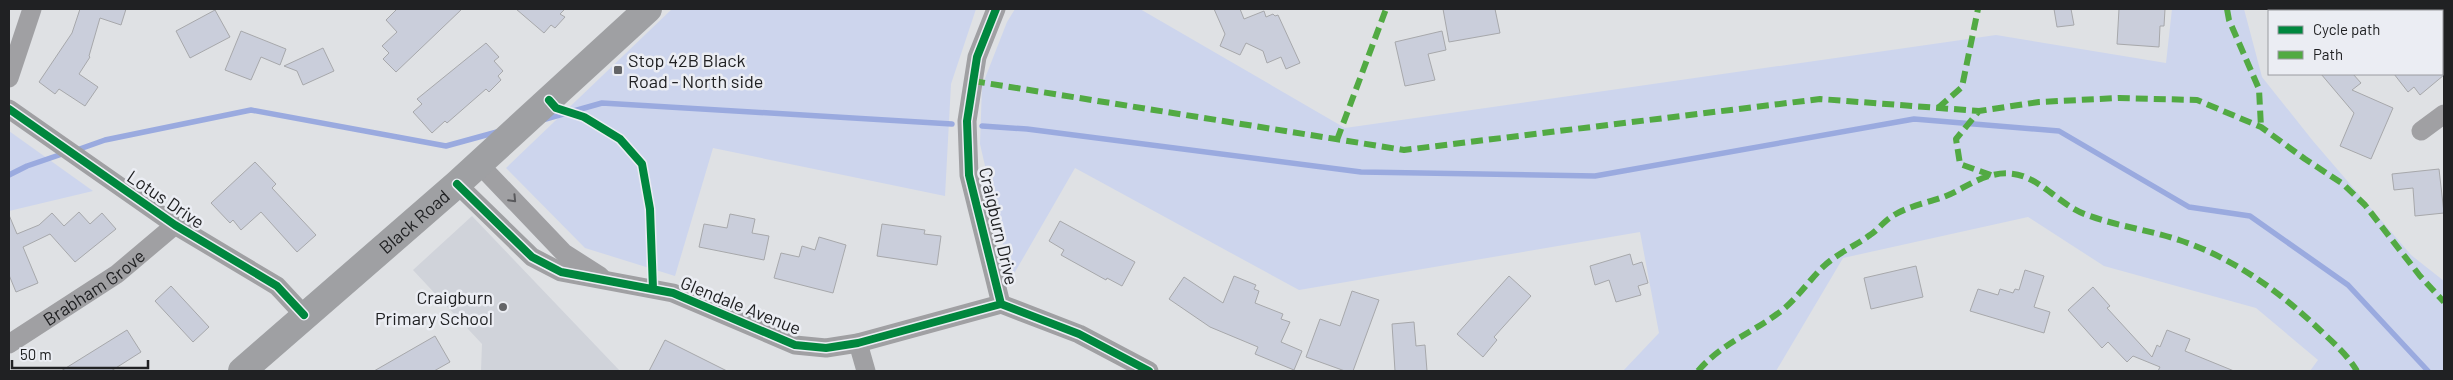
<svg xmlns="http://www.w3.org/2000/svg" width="2453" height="380" viewBox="0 0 2453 380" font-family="Barlow,sans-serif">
<rect width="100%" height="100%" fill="#dfe1e4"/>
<path fill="#d0d3da" d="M472,216L620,371H481L482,344L413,270Z"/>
<path fill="#cdd5ed" d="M672,9H976L951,84L945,196L713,148L675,276L585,248L506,168Z
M1015,9H1140L1345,128L1996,35L2166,63L2172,9H2244L2262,77L2313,141L2411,255L2444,281V371H2310L2318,360L2256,308L2104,266L2028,217L1843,258L1776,371H1623L1659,333L1640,232L1299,290L1075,168L1011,279L980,144L982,86L1007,22Z
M9,131L93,191L9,211Z"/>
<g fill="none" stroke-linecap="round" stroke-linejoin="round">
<path stroke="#9aaadf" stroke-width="5.5" d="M542,120L602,103L952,124
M982,126L1027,129L1361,172L1595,176L1914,119L2059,131L2189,207L2250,216L2348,285L2428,371
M74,151L105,140L251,110L446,146L497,132
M9,175L27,166L65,153"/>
</g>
<path fill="#cacedb" stroke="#a7a8ab" d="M80,9H126L121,25L100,18L89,56L90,57L79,74L98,87L85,106L59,89L55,94L39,82L72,33Z
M397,9H462L396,72L383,59L389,53L382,46L397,32L386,20Z
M516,9H565L560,14L565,17L555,28L551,25L544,33Z
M1214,9H1240L1244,19L1264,11L1266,17L1273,14L1275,16L1278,15L1300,63L1286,69L1281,57L1267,63L1263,51L1246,43L1240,55L1220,46L1225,34Z
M1443,9H1495L1500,33L1449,42Z
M2054,9H2071L2074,25L2057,27Z
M2119,9H2165L2164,26H2160L2159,47L2117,44Z
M215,10L230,37L190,58L176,31Z
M241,31L286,49L280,65L261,57L251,80L225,70Z
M1442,31L1446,50L1428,54L1435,80L1405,86L1395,42Z
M486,43L499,57L494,61L503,71L498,76L501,80L489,92L486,89L447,123L445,121L432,133L413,112L422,104L417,99Z
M323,48L334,71L303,85L297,71L284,66Z
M2321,74H2353L2361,83L2352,90L2393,108L2371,159L2340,146L2354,113Z
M2394,74H2444V75L2420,95L2414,87L2408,92Z
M255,162L276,184L272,188L316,235L297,252L261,212L241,230L233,220L230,223L211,203Z
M2439,169L2444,213L2415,216L2413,188L2394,190L2392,174Z
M79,212L90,224L102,213L116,229L75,262L50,234L23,247L38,283L16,292L9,275V215L17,234L39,225L52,213L64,226Z
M730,214L755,219L752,233L769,236L764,260L699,247L704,224L727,228Z
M1060,221L1135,262L1122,286L1107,278L1106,280L1061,255L1064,250L1049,241Z
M882,224L925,230L924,234L941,236L937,265L877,256Z
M819,237L846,245L833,293L774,278L781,253L799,257L802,246L815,250Z
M1630,254L1633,265L1642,262L1648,283L1638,286L1641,295L1616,302L1609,280L1595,285L1590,266Z
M1916,266L1923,297L1871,309L1864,278Z
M2025,270L2044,276L2034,307L2050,312L2044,333L1970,311L1978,289L1998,295L2000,289L2013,293L2015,289L2019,290Z
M1234,276L1256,285L1254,289L1259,291L1255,303L1283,314L1281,319L1290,322L1281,342L1302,351L1294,370L1255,354L1258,347L1210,327L1169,299L1184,277L1223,303Z
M1509,276L1531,296L1494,337L1497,340L1483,357L1457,334Z
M171,286L209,327L193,342L155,301Z
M2093,287L2110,306L2107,308L2152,357L2157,345L2160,347L2167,330L2190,339L2185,351L2234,371H2158L2160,367L2133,356L2127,362L2108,342L2102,348L2068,310Z
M1352,291L1379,300L1353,371H1345L1306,357L1320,319L1340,326Z
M1414,322L1416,346L1425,345L1427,371H1395L1392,324Z
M127,330L141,352L111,371H61Z
M435,336L450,362L434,371H374Z
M665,340L727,371H649Z"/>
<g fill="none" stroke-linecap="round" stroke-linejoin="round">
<g stroke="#a0a0a3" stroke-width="19">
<path d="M996,9L977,57L967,121L969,175L1001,304"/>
<path d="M9,78L32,9"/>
<path d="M9,109L175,225L277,286L304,315"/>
<path d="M2421,131L2444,114"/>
<path d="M479,164L564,253L600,276"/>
<path d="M457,184L532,257L561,272L673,293L795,345L826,348L858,343L1001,304L1079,334L1149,371"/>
<path d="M858,343L866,371"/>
<path id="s1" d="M9,344L117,274L175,225"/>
</g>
<path stroke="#9fa0a3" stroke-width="28" id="s2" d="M242,371L457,184L648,9"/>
<path stroke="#52aa43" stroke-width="6" stroke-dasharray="12 6" stroke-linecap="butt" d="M2227,9L2229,20L2259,89L2261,127
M973,81L1404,150L1820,99L1979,111
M1938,108L1962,87L1978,9
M1337,140L1386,9
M1991,175L1960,164L1956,139L1979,111L2039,102L2119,98L2197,100L2261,127L2305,159L2343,184L2365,205L2420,276L2444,302
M1698,371C1721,344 1750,334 1777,314C1796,301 1808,281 1824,266C1838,253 1855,246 1870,235C1878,230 1883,222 1891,217C1907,206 1928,203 1946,196C1961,190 1977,178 1993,175C2034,165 2053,203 2087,215C2117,226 2149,230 2179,240C2234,258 2282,293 2323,333C2336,345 2348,356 2357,371"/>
<g stroke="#ebedf3" stroke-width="11">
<path id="cycleway" d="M996,9L977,57L967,121L969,175L1001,304
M549,100L556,108L584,117L620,139L642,164L650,209L653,289
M9,109L175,225L277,286L304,315
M457,184L532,257L561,272L673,293L795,345L826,348L858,343L1001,304L1079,334L1149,371"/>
</g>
<use href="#cycleway" stroke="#00873e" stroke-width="8"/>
</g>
<defs><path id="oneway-chevron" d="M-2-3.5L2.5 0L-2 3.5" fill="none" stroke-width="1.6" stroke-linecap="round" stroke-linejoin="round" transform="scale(1.25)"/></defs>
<use stroke="#5a5a5d" href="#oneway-chevron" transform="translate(513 199) rotate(46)"/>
<g fill="#636467" stroke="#ebedf3" stroke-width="2">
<rect x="613" y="65" width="10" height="10" rx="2.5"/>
<circle cx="503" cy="307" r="5"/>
</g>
<g text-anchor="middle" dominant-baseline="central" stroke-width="5" stroke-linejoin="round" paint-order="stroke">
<g font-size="18" fill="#202123" stroke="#ebedf3" text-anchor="start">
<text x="628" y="60">Stop 42B Black<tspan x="628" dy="21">Road - North side</tspan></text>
<text x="493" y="297" text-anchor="end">Craigburn<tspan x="493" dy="21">Primary School</tspan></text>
</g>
<g font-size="18" fill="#202123" stroke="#ebedf3">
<text transform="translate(166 199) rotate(34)">Lotus Drive</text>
<text stroke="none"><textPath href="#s2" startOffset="228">Black Road</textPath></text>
<text transform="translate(999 226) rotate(77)">Craigburn Drive</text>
<text stroke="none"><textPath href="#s1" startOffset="102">Brabham Grove</textPath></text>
<text transform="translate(741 305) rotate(22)">Glendale Avenue</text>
</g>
</g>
<rect width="2453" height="380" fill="none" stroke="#202123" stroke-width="20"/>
<rect x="2268" y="10" width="175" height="65" fill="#ebedf3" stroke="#9a9ba0"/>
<rect x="2278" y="26" width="25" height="8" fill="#00873e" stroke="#9a9ba0"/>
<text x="2313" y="35" font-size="15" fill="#202123">Cycle path</text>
<rect x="2278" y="51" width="25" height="8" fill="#52aa43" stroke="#9a9ba0"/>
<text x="2313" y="60" font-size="15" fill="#202123">Path</text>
<path d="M12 360v8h136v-8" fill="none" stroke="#202123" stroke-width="2.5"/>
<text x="20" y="360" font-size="15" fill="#202123" stroke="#ebedf3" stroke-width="4" paint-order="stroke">50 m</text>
</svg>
